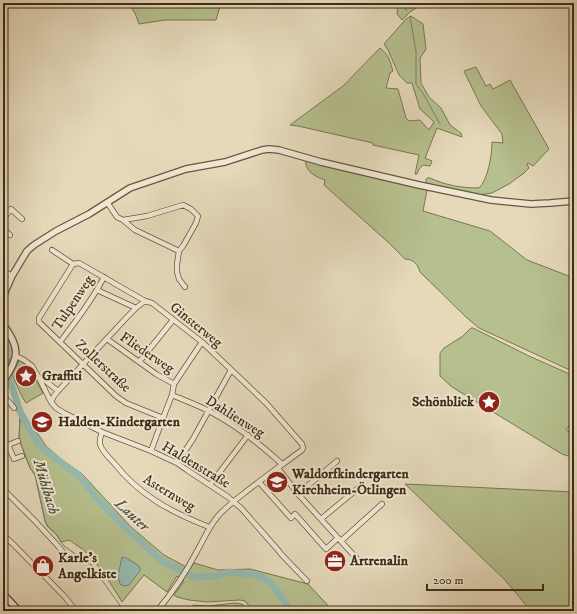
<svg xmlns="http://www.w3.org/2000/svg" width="577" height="614" viewBox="0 0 577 614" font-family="'IM FELL DW Pica',serif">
<rect width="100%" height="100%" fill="#e5d9ba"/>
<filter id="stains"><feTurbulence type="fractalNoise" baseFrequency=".005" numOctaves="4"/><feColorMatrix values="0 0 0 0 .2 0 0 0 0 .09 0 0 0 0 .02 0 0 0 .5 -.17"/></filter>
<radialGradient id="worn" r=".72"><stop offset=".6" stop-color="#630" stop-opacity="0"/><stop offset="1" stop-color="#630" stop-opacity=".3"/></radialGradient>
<path fill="#b6bf8e" stroke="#7a7652" d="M128,3H221L216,20H165L139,24L135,13Z
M398,3H424L410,12L402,20L397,14Z
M411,16L423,24L426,49L420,58L421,83L429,97L441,108L450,125L461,133L462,137L437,128L425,158L432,161L430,166L423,165L419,169L417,174H415L419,155L373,145V143L298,126L290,125L343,86L380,48C389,55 390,61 393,71L390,73L386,88L398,89L406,118L409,121L420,120L429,130L434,122L420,109L412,83H407L399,75L388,50L384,44L406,19Z
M476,67L486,86L490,84L493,89L510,80L549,149L533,166L528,163L527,164L529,168L524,173L509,184L492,193L478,195L431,185L426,183V180L427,178H430C445,185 461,188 479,188C488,180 492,154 492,142L503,143L502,134L481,106L464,71Z
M306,160L427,190L423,211L490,231L527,260L574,278V372L479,328L467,318L420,272C418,265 414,259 405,259L389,243L324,185L325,180C316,177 304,171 306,160Z
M471,328H473L529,356L574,376V419L566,430L574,435V458L562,454L452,387L440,376V353L444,348L463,336Z
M3,330C8,338 14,347 12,357L9,360L10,361L7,367L3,374Z
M19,360L28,366L43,393L26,403C20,395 17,384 12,375Z
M21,417L32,425L46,446L61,459L82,474L131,527L164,555L190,569L194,563L218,570L250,569L308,584L333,611H253L245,601L240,600L207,602L189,600L177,597L174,595L184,581L177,576L167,592L144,575L122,602C112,586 100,566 87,553C81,548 75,544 69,540L61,542L56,534L48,527L45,521L35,475L30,468L19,439L20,420H22Z
M405,484L574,492V611H531L505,580Z
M235,603L242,604L250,611H246L238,606L209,609L202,611H190L193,605L208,606Z"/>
<path fill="#96bab0" stroke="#738272" d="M122,557L124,558L125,557L139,566L140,568V571L129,585L124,586L120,584L118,576Z"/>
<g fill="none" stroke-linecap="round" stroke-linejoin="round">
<path stroke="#738272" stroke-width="1" d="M401,3L407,11
M410,17L416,51V84L424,95L440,124
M19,439L20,412
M20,442L30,468L35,475L45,521L48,527L56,534L64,546L91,565L124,611"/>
<path stroke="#96bab0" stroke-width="7" d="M3,367L11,383L20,412L40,446L80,477L101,503L135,536L162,561L194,577L217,576L229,572L256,575L269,581L283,599L290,611"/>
<g stroke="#68583f" stroke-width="6">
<path id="minor" d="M107,202L117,217L123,220L135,230L179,251
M3,219L11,209L22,219
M123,220L147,216L183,205L191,209L198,216L196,223L183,246L179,251L177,264V272L179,279L185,287
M3,229L10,235
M52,250L73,264L79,263L145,301L152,303L202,342L266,403L302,444L303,448L302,450C282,465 262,479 243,494C234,501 225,508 218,516C208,528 203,541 196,553C185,574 172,593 157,611
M73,264L39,318V322L116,396L126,403L163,418
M3,271L12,276
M97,290L136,308
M107,339L156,374L174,384
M60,342C76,321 92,300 104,277
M16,356L24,360L32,366L39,378L51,402L56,408L64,413L102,432L151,451L177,463L187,470L228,497L241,508L278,550L281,554L307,581
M139,362L173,320
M39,378H42L58,391
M172,395C184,400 197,405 209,411C236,425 260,444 282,464
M3,396L11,404L14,408
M51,402L54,396L58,391L128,316L136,308L145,301
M102,432C101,435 99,440 100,444C101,449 110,459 114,463C140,496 171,512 209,527
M3,443L8,445L14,459L22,456
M8,445L18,441
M151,451L163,418L172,395L174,384L202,342
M177,463L193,439L231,370
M278,468L298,494L337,461
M259,482L291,518L295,514L326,549L338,538
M210,485L248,435
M3,489L35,521L58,546L62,551
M298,494L359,561
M321,519L362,485
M3,535L13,544L65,597L76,611
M341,541L382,504"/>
</g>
<g stroke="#68583f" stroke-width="8">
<path id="tertiary" d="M3,301L5,292L12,276L27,251L34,245L56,231L89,214L130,188L186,169L225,162L262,150L269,149L279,150L321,162L419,185L491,200L531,204L550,203L574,201
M3,324C21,350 19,356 3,382"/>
</g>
<g stroke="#3e2d16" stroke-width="8">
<path id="secondary" d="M3,594L19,611"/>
</g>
<use href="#minor" stroke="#eee6d2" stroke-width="4.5"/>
<use href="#tertiary" stroke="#eee6d2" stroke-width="5.5"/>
<use href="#secondary" stroke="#eee6d2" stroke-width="6"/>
</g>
<defs>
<g id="sight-disc" transform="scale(1.15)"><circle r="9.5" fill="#8f2418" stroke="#eee6d2"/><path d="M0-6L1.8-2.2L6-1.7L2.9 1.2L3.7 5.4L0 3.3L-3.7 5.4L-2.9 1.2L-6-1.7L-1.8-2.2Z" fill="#fff"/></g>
<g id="school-disc" transform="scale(1.15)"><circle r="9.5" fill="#8f2418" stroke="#eee6d2"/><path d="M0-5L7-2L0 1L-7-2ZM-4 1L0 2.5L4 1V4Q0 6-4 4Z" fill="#fff"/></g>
<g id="office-disc" transform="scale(1.15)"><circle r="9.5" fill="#8f2418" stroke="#eee6d2"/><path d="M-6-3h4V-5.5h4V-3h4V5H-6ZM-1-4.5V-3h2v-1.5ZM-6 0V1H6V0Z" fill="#fff"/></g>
<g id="shop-disc" transform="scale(1.15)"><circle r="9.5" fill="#8f2418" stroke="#eee6d2"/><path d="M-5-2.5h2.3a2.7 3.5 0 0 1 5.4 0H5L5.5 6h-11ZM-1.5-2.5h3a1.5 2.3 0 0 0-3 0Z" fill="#fff"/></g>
</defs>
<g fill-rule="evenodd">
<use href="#sight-disc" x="26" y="376"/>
<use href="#sight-disc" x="489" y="402"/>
<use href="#school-disc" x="42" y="422"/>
<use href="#school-disc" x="277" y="482"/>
<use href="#office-disc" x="335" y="561"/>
<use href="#shop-disc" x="43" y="566"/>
</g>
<g text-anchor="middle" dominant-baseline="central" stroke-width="4" stroke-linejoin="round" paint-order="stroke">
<g font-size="14" fill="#3e2d16" stroke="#eee6d2">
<text transform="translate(73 303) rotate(-56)">Tulpenweg</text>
<text transform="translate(196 325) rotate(39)">Ginsterweg</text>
<text transform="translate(147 353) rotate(34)">Fliederweg</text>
<text transform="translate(103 366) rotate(43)">Zollerstraße</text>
<text transform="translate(235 417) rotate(32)">Dahlienweg</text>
<text transform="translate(196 465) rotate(31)">Haldenstraße</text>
<text transform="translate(169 493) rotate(31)">Asternweg</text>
</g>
<g font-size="14" font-weight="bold" fill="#3e2d16" stroke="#eee6d2" text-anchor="start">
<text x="42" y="376">Graffiti</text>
<text x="474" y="402" text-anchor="end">Schönblick</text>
<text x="58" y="422">Halden-Kindergarten</text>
<text x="292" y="474">Waldorfkindergarten<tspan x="292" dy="16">Kirchheim-Ötlingen</tspan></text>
<text x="58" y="558">Karle's<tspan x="58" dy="16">Angelkiste</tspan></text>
<text x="350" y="561">Artrenalin</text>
</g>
<g font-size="15" font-style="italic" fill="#54503c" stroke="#eee6d2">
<text transform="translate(46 487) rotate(73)">Mühlbach</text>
<text transform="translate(132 515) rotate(43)">Lauter</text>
</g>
</g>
<rect width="577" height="614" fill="none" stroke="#e5d9ba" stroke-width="16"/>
<rect x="4" y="4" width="569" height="606" fill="none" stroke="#3e2d16" stroke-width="2"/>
<rect x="8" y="8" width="561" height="598" fill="none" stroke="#3e2d16"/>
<path d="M427 584v6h116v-6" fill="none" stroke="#3e2d16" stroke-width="2"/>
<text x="433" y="584" font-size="12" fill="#3e2d16" stroke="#eee6d2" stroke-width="3" paint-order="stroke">200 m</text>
<rect width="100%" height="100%" filter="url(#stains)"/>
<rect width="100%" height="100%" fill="url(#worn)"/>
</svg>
